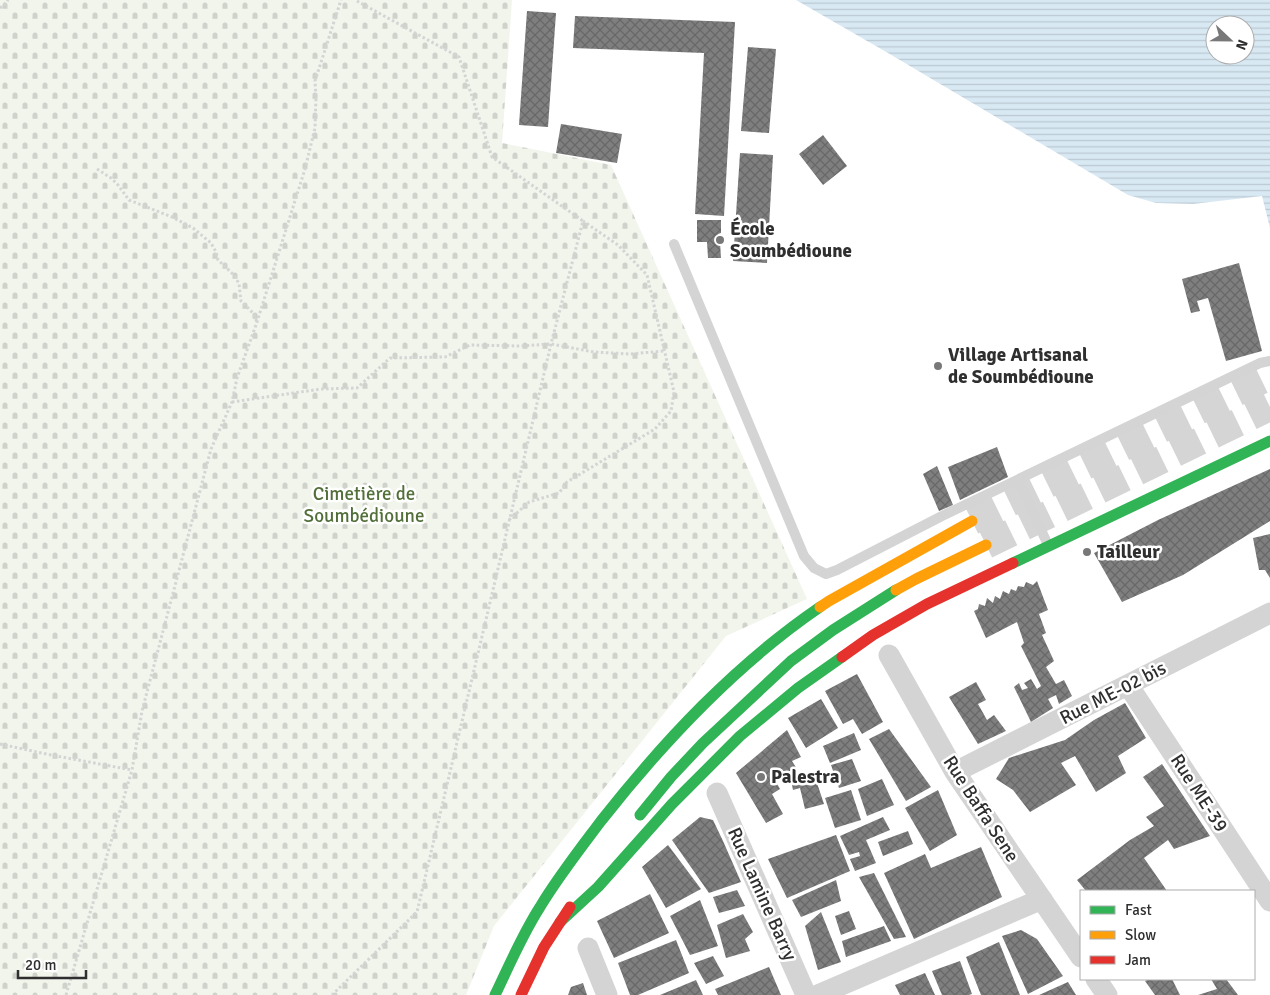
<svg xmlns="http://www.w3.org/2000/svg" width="1270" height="995" viewBox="0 0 1270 995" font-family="Signika,sans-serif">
<defs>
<pattern id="cemetery-stones" width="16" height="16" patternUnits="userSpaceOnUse" patternTransform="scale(1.25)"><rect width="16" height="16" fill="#f1f5ec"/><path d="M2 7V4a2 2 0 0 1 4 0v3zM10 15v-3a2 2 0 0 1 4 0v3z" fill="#cfd2cb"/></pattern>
<pattern id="water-rules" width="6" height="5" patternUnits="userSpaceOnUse" patternTransform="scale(1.25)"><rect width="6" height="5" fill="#d8e9f3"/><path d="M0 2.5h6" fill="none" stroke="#bac8d1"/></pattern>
<pattern id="building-cross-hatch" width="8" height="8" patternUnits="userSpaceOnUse" patternTransform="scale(1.25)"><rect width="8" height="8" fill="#7f7f7f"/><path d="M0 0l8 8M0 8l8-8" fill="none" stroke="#686868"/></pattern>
</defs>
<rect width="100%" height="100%" fill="#fff"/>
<path fill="url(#cemetery-stones)" d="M0,0H512L502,143L611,165L807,599L726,636L494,926L466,995H0Z"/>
<path fill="url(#water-rules)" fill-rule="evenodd" d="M796,0H1270V228L1262,196L1193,204L1156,203L1128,195L888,53ZM1215,25H1245V55H1215Z"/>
<path fill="url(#building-cross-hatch)" d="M527,11L556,13L548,127L519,125Z
M575,16L735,22L724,216L695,214L704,53L573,48Z
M748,47L776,49L769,133L741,131Z
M561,124L622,134L617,163L556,153Z
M823,135L847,166L823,185L799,154Z
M740,153L773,155L767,263L733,261Z
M697,220H721V233L718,234V242H720L721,258H708L707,242H697Z
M1239,263L1262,351L1226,361L1208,298L1197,301L1200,311L1191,313L1182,279Z
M997,447L1008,477L960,500L948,467Z
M937,466L953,505L939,511L923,474Z
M1270,469V521L1183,575L1122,602L1094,553L1158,520Z
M1270,534V578L1265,570H1259L1253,538Z
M1037,581L1048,610L1039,614L1046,633L1042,635L1054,661L1046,667L1056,684L1064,680L1072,696L1059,704L1056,695L1048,699L1053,708L1031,722L1014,687L1019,683L1022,690L1028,688L1024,683L1031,679L1037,689L1041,686L1021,646L1024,643L1017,622L986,638L974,611L978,609L979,604L985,606L987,598L993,603L995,596L1000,599L1003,591L1009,594L1011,589L1016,591L1018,586L1024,587L1026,582L1033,585Z
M857,674L883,722L862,734L853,719L843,724L825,691Z
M976,682L986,700L978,704L987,720L994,715L1006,731L978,744L949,697Z
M821,699L838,728L806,748L788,718Z
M1125,703L1146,738L1118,756L1126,773L1096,792L1075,756L1061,763L1076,785L1030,812L1013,790L996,779L1009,758L1065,740L1094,720Z
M889,729L931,787L906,801L869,739Z
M787,730L801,757L792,761L797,769L775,780L780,789L772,794L783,814L766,823L736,773Z
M854,733L861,750L830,763L823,746Z
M852,759L861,781L839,788L831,765Z
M1162,764L1210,836L1174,849L1168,840L1144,858L1167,891H1086L1077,880L1130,840L1154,826L1146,817L1164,806L1143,777Z
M800,774L801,781L815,777L824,804L805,809L800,788L793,790L791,780Z
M882,779L894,805L867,816L858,789Z
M851,790L861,820L835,828L825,798Z
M938,790L957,835L930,851L905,808Z
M700,817L713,820L723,841L741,882L709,893L672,840Z
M883,817L890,830L866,840L876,863L855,871L850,859L860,856L859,852L849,855L840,836Z
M908,831L913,844L883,856L878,842Z
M836,835L850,871L787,898L768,859Z
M668,845L701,889L666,908L642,867Z
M981,847L1002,897L914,939L884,873L925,854L931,868Z
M874,873L906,937L894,939L859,877Z
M836,880L841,901L801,917L792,900Z
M737,890L745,906L719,913L713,897Z
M650,894L669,933L614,958L597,921Z
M700,900L718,946L690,955L670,916Z
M849,911L856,929L841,935L835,916Z
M821,912L841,962L818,970L805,926Z
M743,914L753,932L745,939L750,951L726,958L717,925Z
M884,926L891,941L846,957L842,941Z
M1021,930L1037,939L1063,976L1028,994L1002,936Z
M676,940L689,973L638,995H630L618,963Z
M999,942L1020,995H981L966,957Z
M713,956L724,976L706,984L694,963Z
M960,961L972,994L969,995H942L932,971Z
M769,967L781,995H718L715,989Z
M925,973L935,995H900L895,985Z
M1149,979H1172L1180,995H1155L1145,981Z
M1211,979H1226L1238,995H1198L1217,989Z
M696,980L703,995H660Z
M1068,982L1076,995H1039Z
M583,983L587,995H568L571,987Z"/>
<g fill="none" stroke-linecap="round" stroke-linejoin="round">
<path stroke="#d5d5d5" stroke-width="28" stroke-dasharray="28 14" stroke-linecap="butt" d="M972,521L1270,376
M986,545L1270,407"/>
<path stroke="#d4d4d4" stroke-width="3" stroke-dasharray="2.5 2.5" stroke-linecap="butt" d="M0,8L7,2L8,0
M97,169L111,178L118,185L129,200L172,217L193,228L211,243L216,252L218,260L235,276L239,284L241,301L253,313L257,322
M232,402L321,389L357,388L390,358L445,357L470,345L520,346L551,344L594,352L630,354L664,351
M509,520L529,502L559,493L567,482L655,429L671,411L674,392L647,275L618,245L583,221
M0,744L51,755L132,770
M66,995L132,770L142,711L211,449L232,402L237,378L257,322L305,169L315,128L316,97L315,81L341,0
M332,995L417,912L551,344L583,221L492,157L459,57L355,0"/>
<path stroke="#d4d4d4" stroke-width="10" d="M674,244L804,556L814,568L826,574L837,570L942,516L1260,363L1270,361
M1018,480L1048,545"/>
<path stroke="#d4d4d4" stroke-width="21" d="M889,655L955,772L1081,957
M1128,685L1270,901
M955,772L1270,613
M717,793L806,995
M588,948L607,995
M1096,979L1107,995
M818,995L1042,899"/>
<path stroke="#30b455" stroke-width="11" d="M1013,563L1270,441
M640,815L671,777L703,743L791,661L833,630L896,590
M560,922L598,887L672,804L740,736L798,688L842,657
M495,995C509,966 522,935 540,907C558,877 580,849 601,821C664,741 735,665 820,607"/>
<path stroke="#ff9f0a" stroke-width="11" d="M896,590L916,579L986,545
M820,607L829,601L972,521"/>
<path stroke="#e5322d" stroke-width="11" d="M842,657L873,635L927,604L1013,563
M521,995L544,947L570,907"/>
</g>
<g fill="#787878" stroke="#fff" stroke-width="2">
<circle cx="720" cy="240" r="5"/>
<circle cx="938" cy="366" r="5"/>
<circle cx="1087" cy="552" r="5"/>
<circle cx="761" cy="777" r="5"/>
</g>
<g text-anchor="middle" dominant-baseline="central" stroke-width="5" stroke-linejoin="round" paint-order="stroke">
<g font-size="19" font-weight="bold" fill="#2f2f2f" stroke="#fff" text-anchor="start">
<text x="730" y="229">École<tspan x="730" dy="22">Soumbédioune</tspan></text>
<text x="948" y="355">Village Artisanal<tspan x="948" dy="22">de Soumbédioune</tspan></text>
<text x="1097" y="552">Tailleur</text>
<text x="771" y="777">Palestra</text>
</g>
<g font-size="19" fill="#526f39" stroke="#fff">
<text x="364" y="494">Cimetière de<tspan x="364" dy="22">Soumbédioune</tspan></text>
</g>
<g font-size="19" fill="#2f2f2f" stroke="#fff">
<text transform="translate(1113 693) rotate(-27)">Rue ME-02 bis</text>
<text transform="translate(1199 793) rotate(57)">Rue ME-39</text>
<text transform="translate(981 809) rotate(57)">Rue Baffa Sene</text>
<text transform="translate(762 894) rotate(66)">Rue Lamine Barry</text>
</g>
</g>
<rect x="1080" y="890" width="175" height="90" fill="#ffffff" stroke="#acacac"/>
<rect x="1090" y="906" width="25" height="8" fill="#30b455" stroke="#acacac"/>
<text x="1125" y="915" font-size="15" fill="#2f2f2f">Fast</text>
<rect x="1090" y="931" width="25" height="8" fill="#ff9f0a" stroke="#acacac"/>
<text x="1125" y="940" font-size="15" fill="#2f2f2f">Slow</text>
<rect x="1090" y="956" width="25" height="8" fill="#e5322d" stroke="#acacac"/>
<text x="1125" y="965" font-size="15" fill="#2f2f2f">Jam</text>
<g transform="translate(1230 40) rotate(112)"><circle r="24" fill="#ffffff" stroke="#acacac"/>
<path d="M0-4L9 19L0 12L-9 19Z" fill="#787878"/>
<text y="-8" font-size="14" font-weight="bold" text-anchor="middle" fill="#2f2f2f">N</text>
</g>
<path d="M18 970v8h68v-8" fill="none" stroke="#2f2f2f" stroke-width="2.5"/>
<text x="25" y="970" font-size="15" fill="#2f2f2f" stroke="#ffffff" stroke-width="4" paint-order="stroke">20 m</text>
</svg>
